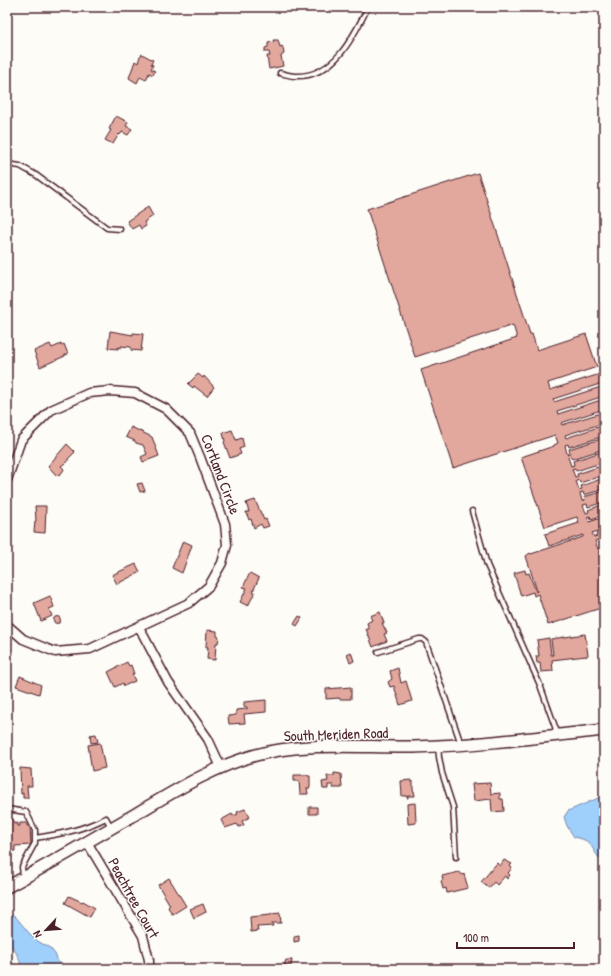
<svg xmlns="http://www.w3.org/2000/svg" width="611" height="976" viewBox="0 0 611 976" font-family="'Patrick Hand',sans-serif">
<rect width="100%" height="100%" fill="#fdfcf7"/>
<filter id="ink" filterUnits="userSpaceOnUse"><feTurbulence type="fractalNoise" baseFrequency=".025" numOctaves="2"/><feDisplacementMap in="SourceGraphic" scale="8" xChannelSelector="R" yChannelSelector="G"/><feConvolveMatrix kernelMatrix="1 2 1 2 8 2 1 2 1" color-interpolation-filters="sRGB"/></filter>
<g filter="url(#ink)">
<path fill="#9fcffb" stroke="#7d89a8" d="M603,796H604V860L600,859C589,846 594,841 574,837L567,826L564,817L568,811Z
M7,915L15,916L34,939L50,948L55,954L61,969H22C19,957 16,950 7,942Z"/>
<path fill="#e2a89d" stroke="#4a1f2b" d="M273,40H278L280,47L282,46L283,48L284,54L281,56L283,66L269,69L267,56H270L269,52H265V48L268,47V43L274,42Z
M142,54L153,60L151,64L153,65L151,69L155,71L153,75L149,73L146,80L140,77L137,83L129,78L135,61L138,63L140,56Z
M116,116L128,122L126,126L132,129L128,135L122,132L120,135L119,134L113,144L105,140L111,130L109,129Z
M478,173L530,334H532L537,350L586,334L597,367L548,383L550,390L600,374L603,383L553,399L554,402L604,386V396L557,411L558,414L604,399V409L561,423L562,425L604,412V423L565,435L566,438L604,425V436L569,447L568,444L565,445L567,454L570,453L569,449L604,438V449L572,459L571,456L568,457L571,466L574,465L573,461L604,451V462L576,471L575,468L572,469L575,477L578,476L577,474L604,465V475L580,483L579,480L576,481L579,490L582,489L581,486L604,478V489L584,495L583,492L580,493L582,501L585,500L584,497L604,491V502L588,507L587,504L583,505L586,513L589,512L588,510L604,504V515L591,519L590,516L587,517L589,522L604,517V529L592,533L594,537L597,536L596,533L604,530V542L599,543L598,540L595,541L598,549L600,548V545L604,544V555H603L602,552L599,553L602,561L604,560V564L603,565L604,569V607L548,625L538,594L534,596L533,592L521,596L514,573L525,570L526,574L529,573L536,592L537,591L526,556L530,553L531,554L583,537V535L549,546L545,534L579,523L577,517L545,527L521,457L554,446V445L558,443L555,435L453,468L421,370L517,338L513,325L415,357L367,209Z
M148,207L153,216L144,222L146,226L141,229L139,225L132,229L127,221Z
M110,331L133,335V333L143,334L141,351L131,350V347L121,346V348L118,347V349L108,348Z
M50,344L52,348L61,344V346L64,344L68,354L65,355V356L40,367L34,351Z
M198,374L203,378L204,376L214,387L207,396L194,386L193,388L188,384Z
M131,427L152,437L159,456L143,462L141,457L147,454L143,445L136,443L135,441L126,437Z
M232,430L236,440L242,438L244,447L239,449L241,454L230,458L224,442L225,441L223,433Z
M67,444L75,452L68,459V461L61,466L64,469L63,471L59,476L58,475L57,476L48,466Z
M142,483L145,491L140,492L137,484Z
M255,500L264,520L266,519L269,526L263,528L261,524L254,528L251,519L249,520L246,512H249L246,503Z
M35,506H46L45,533L34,532L35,521H36Z
M183,541L192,545L182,573L172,568Z
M136,564L140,572L117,584L112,575Z
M250,573L259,578L253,591L255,592L248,606L240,602L247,588L243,587Z
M50,596L54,607L49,609L52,616L41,621L34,603Z
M380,612L384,623H382L387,633L384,634L387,641L373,647L366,629H369L367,623L372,620L370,616Z
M299,616L302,618L297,626L294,624Z
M53.5 620a3.5 3.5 0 1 1 7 0a3.5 3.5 0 1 1-7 0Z
M207,630L217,631V636L219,637L218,643H216L215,660L207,659L208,647H206Z
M585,634L588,655L586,657V656L552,660L553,671L541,672L540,663H537L536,656H539L537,640L549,638L551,655H553L551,639Z
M351,652L354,661L350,663L347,654Z
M127,662L129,666L131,665L134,674H132L135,681L124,686L123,683L115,687L108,672Z
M398,668L401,683L406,681L412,701L400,705L394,686L390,687L388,682L392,679L390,671Z
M20,676L41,685L39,694L16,686Z
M351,687V699H339V698L326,699V689Z
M266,700V712L244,714L245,723L229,724L228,716L236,715V710L247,709V707H244V702Z
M96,734L98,742L91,743L90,735Z
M100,743L105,768L92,771L88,745Z
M20,768L31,769L32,786H27L28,798H23V793L21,794Z
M334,773L341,774L342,788H333V785H328V789H323L322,782L328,781L327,776H334Z
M294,775H307L308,776H310V788H307L308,794H300L299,781H294Z
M411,780V782L413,781V791H414L415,796H408V798H407V796H402L401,781Z
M490,783L491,794L500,793V799H503L504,811L492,812L491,799L474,801L472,784Z
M415,803L416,823L408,824L407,804Z
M309,807H317V814H309Z
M245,809L250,817L242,821L244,825L239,827L237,824L225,828L221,820L232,814L233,816L238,814L237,812Z
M7,819H13L14,824L18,823V826H20V823H27V826H30L31,845L15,846V851H7Z
M504,860L512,864L510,866L512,868L508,873L510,875L507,879L505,876L497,885L494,882L489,888L481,882L497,863L500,866Z
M459,872L463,875L464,874L468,888L447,893L446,888L443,889L441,881L443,880L442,876Z
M169,878L186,906L173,914L171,913L168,907L170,905L158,885Z
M69,896L82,902L83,901L95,908L90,917L65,903Z
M203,904L206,912L194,918L190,909Z
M280,913L281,923H272L273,926L257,927L258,931L251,932L250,917L271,915V914Z
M299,935V941L294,942V936Z
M286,960H292L291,966L284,965Z"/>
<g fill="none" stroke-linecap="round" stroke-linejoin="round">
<g stroke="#4a1f2b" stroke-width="7">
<path id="lane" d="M280,73C285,74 290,76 295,76C334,78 354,36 368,7
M7,164L20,166L36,175L107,228L120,229
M472,511L487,565L540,685L558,735
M378,652L419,639H422L426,642L461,744
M438,746L439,757L442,773L453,807L456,857
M7,809L26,812L35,830V843L22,867L23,876
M35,838C61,834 82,830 106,818L111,827"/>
</g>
<g stroke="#4a1f2b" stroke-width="11">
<path id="street" d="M7,480L21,440L51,410L89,393L110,391L135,393L166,409L190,433L200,457L225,524L227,545L222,563L209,586L189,603L90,649L55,652L23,639L7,625
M139,627L168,682L208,739L221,767
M87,842L143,936L149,960V969"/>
</g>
<g stroke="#4a1f2b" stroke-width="14">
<path id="secondary" d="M7,887C50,864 92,839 134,815C173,792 212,767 256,755C305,741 364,748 414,747C478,745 541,737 604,730"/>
</g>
<use href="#lane" stroke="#fdfcf7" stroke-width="4"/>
<use href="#street" stroke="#fdfcf7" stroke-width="8"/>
<use href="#secondary" stroke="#fdfcf7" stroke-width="11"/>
</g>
</g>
<g text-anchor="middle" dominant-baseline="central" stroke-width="3" stroke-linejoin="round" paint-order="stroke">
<g font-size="15" fill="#4a1f2b" stroke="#fdfcf7">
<text transform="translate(221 474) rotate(69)">Cortland Circle</text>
<text transform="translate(336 734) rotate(-2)">South Meriden Road</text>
<text transform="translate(134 898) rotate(61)">Peachtree Court</text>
</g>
</g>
<rect width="611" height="976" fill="none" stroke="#fdfcf7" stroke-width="24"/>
<rect x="12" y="12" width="587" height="952" fill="none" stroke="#4a1f2b" stroke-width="1.5" filter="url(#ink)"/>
<g transform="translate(46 930) rotate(244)" stroke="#fdfcf7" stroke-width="3" paint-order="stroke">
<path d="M0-3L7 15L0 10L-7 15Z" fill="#4a1f2b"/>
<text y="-6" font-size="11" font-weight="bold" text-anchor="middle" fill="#4a1f2b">N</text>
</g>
<path d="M457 942v6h117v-6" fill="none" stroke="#4a1f2b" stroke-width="2"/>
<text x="463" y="942" font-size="12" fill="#4a1f2b" stroke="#fdfcf7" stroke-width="3" paint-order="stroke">100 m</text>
</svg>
